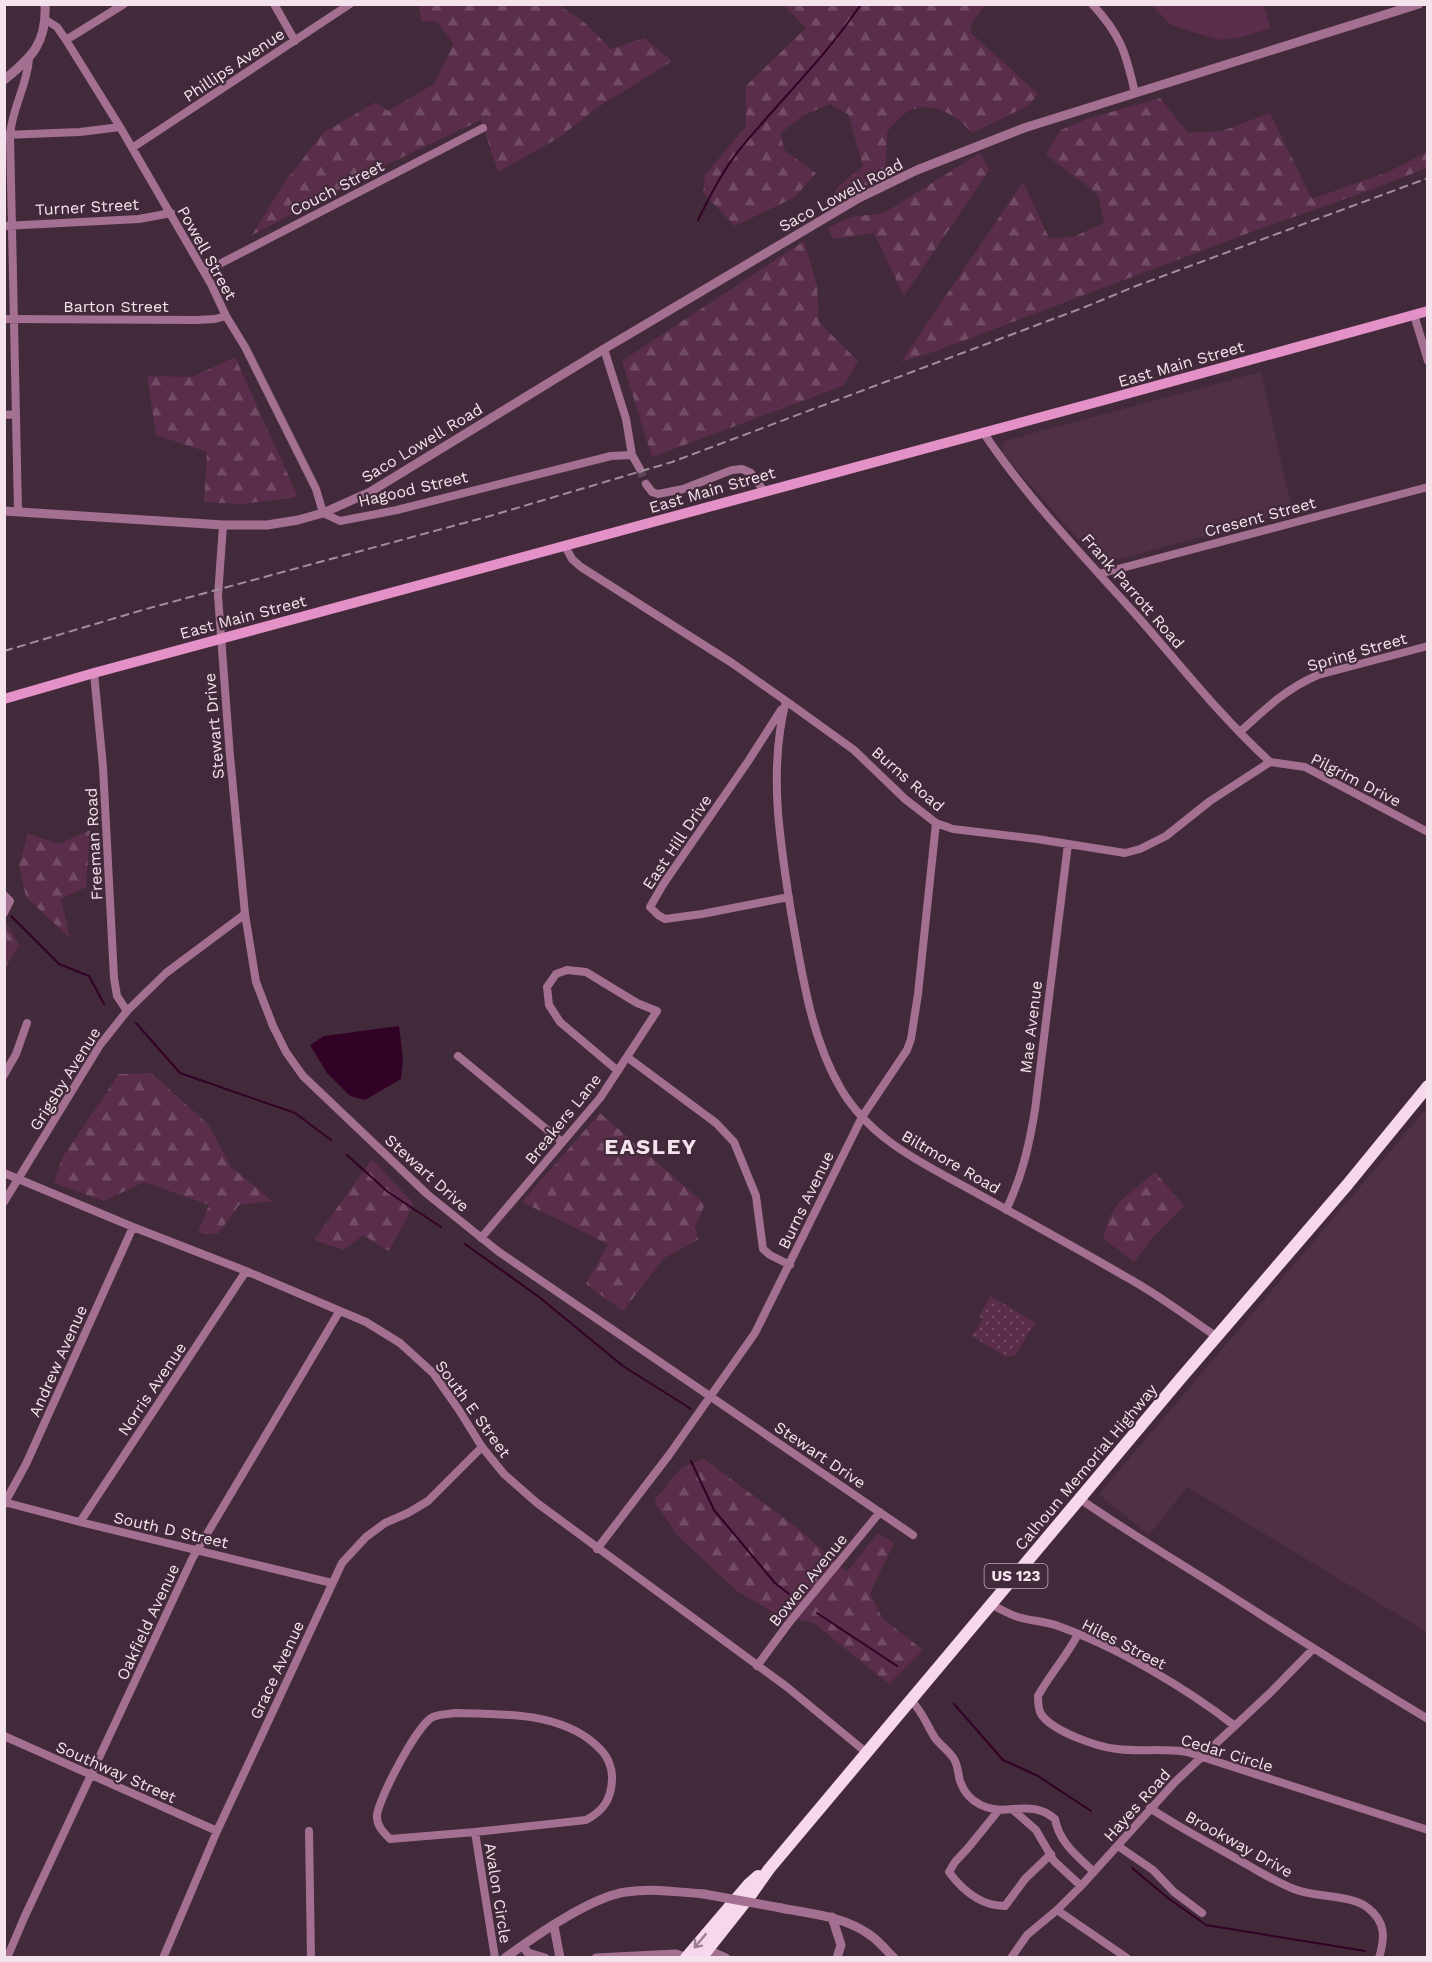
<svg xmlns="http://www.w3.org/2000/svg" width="1432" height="1962" viewBox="0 0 1432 1962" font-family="'Work Sans',sans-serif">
<defs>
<pattern id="forest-firs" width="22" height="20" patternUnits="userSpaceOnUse" patternTransform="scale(1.5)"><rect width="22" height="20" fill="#5a2d4b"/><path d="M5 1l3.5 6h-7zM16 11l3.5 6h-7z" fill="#724b65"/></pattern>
<pattern id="park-dots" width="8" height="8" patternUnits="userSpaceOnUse" patternTransform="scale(1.5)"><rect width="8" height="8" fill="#5a2d4b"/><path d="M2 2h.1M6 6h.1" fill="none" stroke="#724b65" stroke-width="1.8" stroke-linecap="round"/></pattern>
</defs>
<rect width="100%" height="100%" fill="#432a3a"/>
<path fill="#503045" d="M1261,372L1291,505L1283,515L1100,564L1002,453L1004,441Z
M1427,1108V1632L1187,1487L1149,1535L1099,1494Z"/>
<path fill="#5a2d4b" d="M1152,5H1263L1271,28L1243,37L1221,40L1192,32L1170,24Z"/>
<path fill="url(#forest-firs)" d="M464,4L559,5L586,24L611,49L644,38L672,61L595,109L560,137L498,172L481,120L396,160L252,235L284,183L323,133L376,102L388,111L434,84L454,44L437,22L422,21L418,5H457L459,8Z
M784,5H985L972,22L970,32L1038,94L1029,105L972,133C955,114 930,97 904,114C898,119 892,126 887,132L885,176L830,204L838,187L863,166L848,114L830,104L802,116L780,134L785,151L816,173L795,197L735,226L703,193L705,175L746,126V86L806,28Z
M1160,98L1188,133L1222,131L1270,113L1312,199L1388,172L1427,152V168L1373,189L1251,232L936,351L901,362L1023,182L1049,238L1073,237L1104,223L1098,194L1046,155L1061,130L1087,119Z
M980,153L989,170L904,296L874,233L833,239L828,228L851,217L884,213Z
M804,241L817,286L819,322L858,361L843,386L652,457L622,361Z
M235,357L298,497L242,504L204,502L207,452L156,435L147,376L192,377Z
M90,830L86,887L61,899L70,938L26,897L19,865L28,834L59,844Z
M8,925L19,945L5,968V926Z
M151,1073L208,1124L231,1167L272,1201L239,1205L218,1234L198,1233L209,1205L144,1182L104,1201L54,1183L62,1158L119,1074Z
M600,1113L705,1204L695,1227L698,1240L664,1258L623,1311L586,1284L608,1244L522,1202Z
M372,1159L414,1204L389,1251L363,1235L344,1250L314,1240Z
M1155,1172L1184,1206L1151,1239L1134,1262L1103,1238L1110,1216L1119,1202Z
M704,1459L797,1528L847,1572L878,1533L894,1543L870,1593L882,1618L923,1650L889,1684L814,1623L778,1615L737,1591L677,1535L654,1501L681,1468Z"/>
<path fill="url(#park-dots)" d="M991,1296L1035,1323L1015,1355L1006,1357L972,1336L983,1319L979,1316Z"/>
<path fill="#320126" d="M399,1026L403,1060L401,1079L365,1100L350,1096L327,1073L310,1045L324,1036Z"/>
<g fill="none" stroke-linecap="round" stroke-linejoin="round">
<path stroke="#320126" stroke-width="2" d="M698,220C710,196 723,170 740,149C780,100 826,57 861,4
M11,916L59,964L89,976L104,1004
M136,1023L180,1073L295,1113L331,1140
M347,1155L388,1192L441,1227
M465,1244L539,1297L623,1366L691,1409
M691,1461L714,1510L775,1583L789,1594
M817,1613L897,1666
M954,1704L1003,1760L1038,1776L1091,1811
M1132,1868L1168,1898L1206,1925L1365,1951"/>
<path stroke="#5e4655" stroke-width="8" stroke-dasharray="8 4" stroke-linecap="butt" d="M640,469L646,484"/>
<path stroke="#a37091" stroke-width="8" d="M274,4L295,41
M1092,4C1121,35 1126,53 1135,93
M46,20L57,27L66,40L120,127L211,284L226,316L245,347L316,489L323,513L340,521L397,510L611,456L632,455L640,469
M66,40L124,4
M4,135L80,132L120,127
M132,148L350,4
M4,226L139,219L171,213
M204,272L483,128
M1414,315L1428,361
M4,319L196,320L215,319L226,316
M604,349L626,419L632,455
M4,415L15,414
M983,432C1026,497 1086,559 1138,617C1181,666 1222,718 1270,762
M646,484L652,492L658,494L683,489L732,470L742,469L751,473L764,491
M18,511L10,135C12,108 27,86 29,59
M223,525L218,596L230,756L245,914L256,982L273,1026L286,1052L303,1076L427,1194L499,1252L913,1535
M565,546L572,559L581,567L732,663L786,701L854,750L905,799L936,823L953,829L1037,839L1125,853L1140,849L1166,836L1210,801L1270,762
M1099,574L1428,487
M94,673L103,767L114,978L117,996L127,1011
M786,701C768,770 780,842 791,912C802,972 810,1036 841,1089C873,1143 929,1166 980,1195C1029,1222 1078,1249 1126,1277C1158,1294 1187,1317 1217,1337
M781,710L749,760L664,883L650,907L658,915L665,919L702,914L789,897
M1240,732C1265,709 1287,688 1318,675L1428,646
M1270,762L1305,767L1428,832
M4,895L10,901L4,913
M458,1056L562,1142
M627,1057L716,1123L734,1142L756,1196L763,1249L770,1255L790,1265
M4,1075L16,1054L27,1023
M4,1173L133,1227L246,1271L366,1322L400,1343L433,1373L459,1410L482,1447L504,1474L537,1503L787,1687L867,1753
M4,1202L100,1045L127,1011L166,973L245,914
M1006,1210C1022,1177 1029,1146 1035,1110L1068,844
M481,1238L600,1098L657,1011L637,1003L586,972L567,970L556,974L547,987L549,1005L560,1022L618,1071
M1080,1499C1129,1533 1180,1563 1230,1595C1296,1637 1361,1679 1428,1719
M4,1502L80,1522L332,1583
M4,1504L26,1464L133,1227
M80,1522L246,1271
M597,1549L669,1455L755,1333L862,1117L907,1050L911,1039L918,994L936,823
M992,1605C1000,1609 1009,1614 1018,1617C1031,1621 1045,1621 1058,1626C1117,1647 1186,1688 1235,1726
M1078,1634C1067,1656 1050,1674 1038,1696C1038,1702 1038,1709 1041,1714C1052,1731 1097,1747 1117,1749C1140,1752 1163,1748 1187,1752L1428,1830
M757,1666L788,1624L880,1512
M910,1699C923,1712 926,1724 935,1738C940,1745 949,1751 954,1759C958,1765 958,1774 960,1781C968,1804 989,1812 1012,1809L1036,1830L1054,1861L1081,1886
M456,1713C504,1714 566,1712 601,1750C608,1757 613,1770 612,1780C611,1800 603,1811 586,1820L475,1832L390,1839C383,1832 376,1825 377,1815C379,1798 418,1723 433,1717C439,1714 449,1714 456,1713Z
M4,1736L217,1831
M1150,1808C1178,1827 1208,1842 1237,1859C1256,1869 1273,1881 1294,1889C1316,1898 1351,1894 1368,1908C1386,1922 1385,1938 1379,1958
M1012,1809C1029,1808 1041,1807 1055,1819C1059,1842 1077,1856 1094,1872
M998,1811L968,1848L955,1862L949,1872C963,1891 981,1906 1005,1906L1025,1879L1051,1854
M309,1831L311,1958
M475,1832L495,1958
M1118,1846L1153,1870L1174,1892L1202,1913
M1057,1910L1127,1958
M7,1958L24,1918L192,1559L339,1312
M163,1958L217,1831L342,1563L366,1537L385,1523L408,1513L428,1501L482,1447
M1011,1958L1027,1935L1057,1910L1081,1886L1175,1782L1270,1693L1313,1649"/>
<path stroke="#a37091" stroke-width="9" d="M4,80C32,57 47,43 45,4
M4,511L223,525H267L298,520L323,513L370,492L604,349L859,198L917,170L1024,128L1419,4
M781,1908C811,1914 844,1916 870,1935C879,1941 886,1950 894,1958
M832,1917L841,1945L837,1958
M554,1926L560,1958
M523,1946L528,1953L545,1958
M708,1950L726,1958
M505,1958C535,1936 590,1897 626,1892C652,1888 678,1892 704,1894
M596,1958L676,1954L686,1958"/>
<path stroke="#e391c7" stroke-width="10" d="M4,699L94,673L1108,399L1428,311"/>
<path stroke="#f6d7eb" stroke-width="12" d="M686,1958L749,1884L758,1876
M701,1958L750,1896L769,1869L1181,1378L1347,1185L1428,1086"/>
<path stroke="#a38e9b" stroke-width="2" stroke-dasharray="9 4.5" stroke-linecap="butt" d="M4,651L146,609L490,516L672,462L1085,307L1136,286L1428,178"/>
<path stroke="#a37091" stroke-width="9" d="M704,1894L781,1908"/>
</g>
<defs><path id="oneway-shaft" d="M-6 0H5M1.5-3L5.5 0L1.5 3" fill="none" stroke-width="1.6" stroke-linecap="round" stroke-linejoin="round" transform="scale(1.5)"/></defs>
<use stroke="#9c8092" href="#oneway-shaft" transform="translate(700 1941) rotate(130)"/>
<g text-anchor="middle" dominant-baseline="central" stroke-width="4.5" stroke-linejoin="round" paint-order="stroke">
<rect fill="#432a3a" stroke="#bfacb7" stroke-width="1.5" x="984.5" y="1564" width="63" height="24" rx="4.5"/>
<g font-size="15" font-weight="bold" fill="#f4e3ed">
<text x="1016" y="1576">US 123</text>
</g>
<g font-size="16" fill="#f4e3ed" stroke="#432a3a">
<text transform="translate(234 65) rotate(-34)">Phillips Avenue</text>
<text transform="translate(337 188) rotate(-27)">Couch Street</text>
<text transform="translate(841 195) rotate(-28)">Saco Lowell Road</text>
<text transform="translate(87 207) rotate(-3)">Turner Street</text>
<text transform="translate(207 253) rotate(61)">Powell Street</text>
<text x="116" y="306">Barton Street</text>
<text transform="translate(1181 364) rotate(-16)">East Main Street</text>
<text transform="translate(422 443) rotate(-31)">Saco Lowell Road</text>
<text transform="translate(413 489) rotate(-13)">Hagood Street</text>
<text transform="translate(712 490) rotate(-16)">East Main Street</text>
<text transform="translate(1260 517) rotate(-15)">Cresent Street</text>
<text transform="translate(1133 591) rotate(49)">Frank Parrott Road</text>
<text transform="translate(243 617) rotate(-15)">East Main Street</text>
<text transform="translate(1357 652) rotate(-16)">Spring Street</text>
<text transform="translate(214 726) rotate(-95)">Stewart Drive</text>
<text transform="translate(908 779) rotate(41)">Burns Road</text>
<text transform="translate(1356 780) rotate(27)">Pilgrim Drive</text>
<text transform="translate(677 842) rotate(-56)">East Hill Drive</text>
<text transform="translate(94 844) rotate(-93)">Freeman Road</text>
<text transform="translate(1031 1027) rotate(-83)">Mae Avenue</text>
<text transform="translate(65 1079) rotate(-58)">Grigsby Avenue</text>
<text transform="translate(563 1119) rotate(-51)">Breakers Lane</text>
<text transform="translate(951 1162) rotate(30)">Biltmore Road</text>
<text transform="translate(427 1173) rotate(42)">Stewart Drive</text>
<text transform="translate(806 1200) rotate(-64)">Burns Avenue</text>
<text transform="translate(58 1361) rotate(-66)">Andrew Avenue</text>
<text transform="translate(152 1389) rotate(-56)">Norris Avenue</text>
<text transform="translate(473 1409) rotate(54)">South E Street</text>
<text transform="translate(820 1455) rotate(34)">Stewart Drive</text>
<text transform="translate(1086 1467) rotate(-50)">Calhoun Memorial Highway</text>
<text transform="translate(171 1530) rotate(13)">South D Street</text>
<text transform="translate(808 1580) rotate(-51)">Bowen Avenue</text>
<text transform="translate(148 1622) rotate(-65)">Oakfield Avenue</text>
<text transform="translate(1124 1644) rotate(27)">Hiles Street</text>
<text transform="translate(277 1670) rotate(-65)">Grace Avenue</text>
<text transform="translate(1227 1753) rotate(17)">Cedar Circle</text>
<text transform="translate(116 1772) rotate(24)">Southway Street</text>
<text transform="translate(1137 1805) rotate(-48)">Hayes Road</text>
<text transform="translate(1239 1844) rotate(29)">Brookway Drive</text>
<text transform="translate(498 1893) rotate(81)">Avalon Circle</text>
</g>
<g font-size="22" font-weight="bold" letter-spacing="1.5" fill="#f4e3ed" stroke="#432a3a">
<text x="651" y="1146">EASLEY</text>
</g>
</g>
<rect width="1432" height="1962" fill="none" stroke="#f4e3ed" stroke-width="12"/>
</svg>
